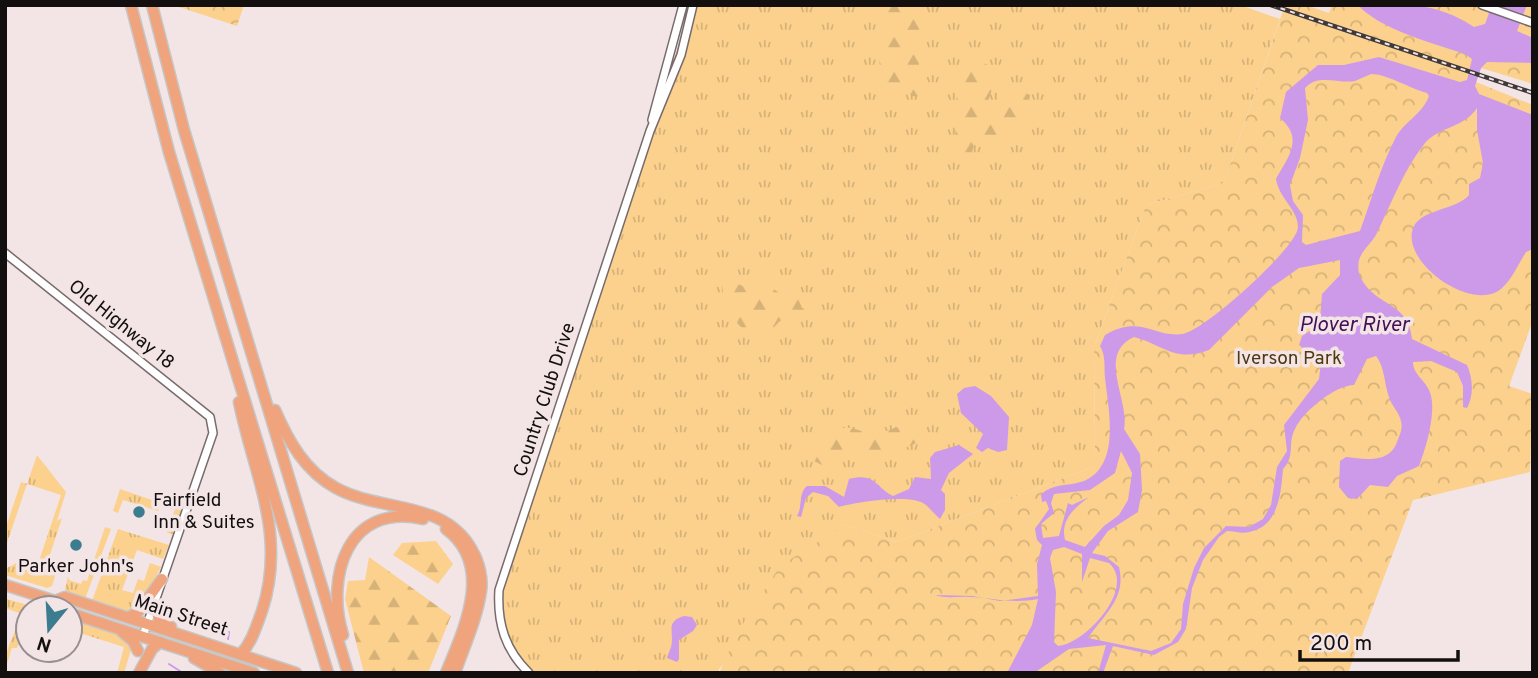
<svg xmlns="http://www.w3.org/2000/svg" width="1538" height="678" viewBox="0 0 1538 678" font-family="Overpass,sans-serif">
<defs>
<pattern id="grass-tufts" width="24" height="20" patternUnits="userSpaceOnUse" patternTransform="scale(1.75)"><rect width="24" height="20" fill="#fbd18d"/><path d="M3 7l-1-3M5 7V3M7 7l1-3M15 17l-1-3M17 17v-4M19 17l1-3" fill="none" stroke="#d6b278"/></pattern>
<pattern id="forest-firs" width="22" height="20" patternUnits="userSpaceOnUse" patternTransform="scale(1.75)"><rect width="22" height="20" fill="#fbd18d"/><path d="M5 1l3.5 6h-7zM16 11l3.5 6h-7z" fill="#d6b278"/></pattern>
<pattern id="park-crowns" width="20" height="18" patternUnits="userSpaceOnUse" patternTransform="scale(1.75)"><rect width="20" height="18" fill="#fbd18d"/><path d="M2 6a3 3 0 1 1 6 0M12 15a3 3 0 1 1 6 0" fill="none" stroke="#d6b278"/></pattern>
</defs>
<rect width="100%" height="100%" fill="#f3e5e6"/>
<path fill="url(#grass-tufts)" d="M692,5H1240L1280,19L1224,183L1146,205L1094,347L1095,466L897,542L845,525L719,669V673H529L511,653L498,603L589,313Z
M37,455L66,492L57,521L62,518L46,567L50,569L49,574L54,575L55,571L56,573L52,586L47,588L5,575L7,568L18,562L38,564L61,495L27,484L5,549V530L21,482L27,484Z
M120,489L181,510L173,534L167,533L175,509L161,504L158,511L123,500L118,513L113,511Z
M105,527L111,529L85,599L67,595L65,589L68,576L69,580L81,584L83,580L87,581Z
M118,529L169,545L163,559L137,550L122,590L133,593L138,579L144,581L150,563L161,567L140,606L129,612L92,601Z
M7,599L38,608H28L27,620L22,619L17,635L20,639L17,648H12L5,670C5,646 14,637 22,614L5,608Z
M70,619L121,636L131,650L124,673H117L124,647L70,630Z"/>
<path fill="url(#forest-firs)" d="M880,5H913C913,19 922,27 921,38L904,45L920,47L917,97L890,90C881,70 872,54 885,34Z
M964,52L995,69V80L972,152L964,160L955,158L956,102Z
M1007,85L1030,95L1028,108L1023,111L1027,118L1024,126L1013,128C1002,138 997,151 980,144L1001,88Z
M731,281L745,287L763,282L787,298H798L802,308L807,307L811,312L780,321L770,331H745L737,323V302L723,294L722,283Z
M905,424L921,430L918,442C908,447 897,452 886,455C862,460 855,449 832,470L804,456V449L810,443L835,439L837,428H851L876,435Z
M436,541L453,564L438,584L393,555L402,543Z
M369,557L451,616L428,673H364L345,599L348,581L365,580Z"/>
<path fill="url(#park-crowns)" d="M173,5H244L237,26Z
M1285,5H1305L1329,13L1332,5H1488L1521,16L1524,7H1533V84L1481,68L1476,82L1533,105V320L1509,386L1533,394L1530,472L1413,500L1348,673H719L739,630L780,566L845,525L897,542L1095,466L1094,347L1146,205L1224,183Z"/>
<path fill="#cc9ae9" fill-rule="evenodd" d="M1358,5C1405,5 1433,0 1474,27L1485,24L1492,5H1527L1517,31L1533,38V63L1487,62L1481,68L1475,86L1479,94L1533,115V249L1526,252C1519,263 1512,279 1502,288C1473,315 1397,260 1414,226C1423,209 1456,210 1469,195V184L1480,178L1483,163L1477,130V108C1464,128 1440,126 1425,143C1404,169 1391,204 1377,233C1372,243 1362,250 1359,260C1358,264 1358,273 1360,276C1374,307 1409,301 1412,339L1467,365C1473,379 1474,395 1467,408L1463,407V386L1457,372L1431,361L1413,362C1413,374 1424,379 1429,390C1438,408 1426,448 1419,466L1397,476L1388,487L1370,485L1357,499L1348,498L1339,487L1340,461L1346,457C1365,459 1389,464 1397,442C1400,434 1403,429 1401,421C1399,412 1391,405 1389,397C1384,384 1385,367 1376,356L1367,359L1354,385C1336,385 1303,411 1295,429C1287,444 1296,455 1283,469C1281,492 1279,527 1249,532C1242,534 1234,531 1227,531L1219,537L1203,560L1192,588L1186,629L1178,642L1154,655L1113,646L1103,673H1098L1106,645L1069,649L1037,671L1007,673L1032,625L1038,599C1011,604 995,598 970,597C957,596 947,599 935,595L972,596L1000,601L1038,596L1037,564L1042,545L1037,540L1035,529L1049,509L1046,501L1042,502L1041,495C1052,482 1072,487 1086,480C1121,463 1108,407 1105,378C1104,367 1106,356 1100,346L1105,335C1141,314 1153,338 1183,334C1204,331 1298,247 1298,227C1298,209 1279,199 1276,179C1287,158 1305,139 1280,118L1286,92L1318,65H1344L1379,57L1460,82L1467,80L1472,59L1465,54C1435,44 1379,29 1358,5ZM1371,74C1387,74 1409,88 1427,93L1429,96C1422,115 1404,121 1395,139C1380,168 1371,201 1360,231L1306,245L1302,242L1303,215L1293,201L1290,185L1300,158L1308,120L1305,88C1318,73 1338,84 1355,81C1360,79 1366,76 1371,74ZM1340,260V275L1322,294L1320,319L1314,328L1302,336L1299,345L1321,362L1319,379L1284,425L1287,451L1277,467L1271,505L1263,519L1249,527L1226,526L1204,548L1194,568L1183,604L1181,629L1171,643L1151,651L1088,638C1103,616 1127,598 1119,567L1105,556L1092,553L1108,531L1138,512L1142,490L1140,454L1124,429C1130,400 1096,354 1134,337C1164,345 1175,363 1209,350L1272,287L1299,268ZM1121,451L1132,473L1128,500L1119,515L1104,526L1085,547L1065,540C1060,519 1075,508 1089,497L1072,505L1068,503L1059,536L1043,538L1041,524L1054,513L1051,503L1054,494L1090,490L1115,473ZM1064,547L1082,554V582L1090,558L1109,563C1137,588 1085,644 1058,646L1054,642L1056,592L1050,558L1053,550Z
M975,386L991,396L1009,417L1007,450L998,452L988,448L982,452L976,448L983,434L961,413L957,394L964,388Z
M959,445L973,454L949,473L941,490L945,494V510L940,519C935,514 931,510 926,505C913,493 856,502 839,507L828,496L813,492L806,498L801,517L797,516C803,506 798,493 807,486H825L844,497L849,479C876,472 876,488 893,496L909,489L915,477L931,479L930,458L935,452Z
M684,616L692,617L697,625L693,631L679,640V659L677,662L667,658C668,654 670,650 671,647C675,632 664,622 684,616Z"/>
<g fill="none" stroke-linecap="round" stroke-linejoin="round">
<path stroke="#cc9ae9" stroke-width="2" d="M228,639L229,632
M169,664L183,673"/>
<g stroke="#786b6c" stroke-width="10">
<path id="minor" d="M1482,5L1533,23
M652,120L683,5
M5,253L210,417L213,433L143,636
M529,673C505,650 497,623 499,590L650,131L681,55L693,5"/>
</g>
<g stroke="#c7c5c5" stroke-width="13">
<path id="highway" d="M131,5L169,152L328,673
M152,5L184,130L348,673
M239,402C254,476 287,534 262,611C256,627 252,642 241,654
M275,410C289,442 305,471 336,488C382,513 444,499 472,550C479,562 483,578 481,591C477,619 464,647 455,673
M5,585L55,601L65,597L296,673
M154,605L159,619L171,627
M70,613L254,673
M129,617L138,612L162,579
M122,632L133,641L138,651
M343,635C325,576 348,502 423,519
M194,658L220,673
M139,673L152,649L160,642
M446,673C464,629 495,565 446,529"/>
</g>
<use href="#minor" stroke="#fff" stroke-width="7"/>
<use href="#highway" stroke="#efa47d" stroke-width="10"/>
<g stroke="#403939" stroke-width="4.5">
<path id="rail" d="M1271,5L1533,93"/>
</g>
<use href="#rail" stroke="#f3e5e6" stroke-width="2" stroke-dasharray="5" stroke-linecap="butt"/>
</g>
<g fill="#3b7c8e" stroke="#f3e5e6" stroke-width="2.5">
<circle cx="139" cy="512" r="7"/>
<circle cx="76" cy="545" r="7"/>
</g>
<g text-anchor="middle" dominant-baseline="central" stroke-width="7" stroke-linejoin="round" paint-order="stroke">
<g font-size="19" fill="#140f0f" stroke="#f3e5e6">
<text transform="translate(121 325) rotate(39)">Old Highway 18</text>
<text transform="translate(545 400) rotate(-72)">Country Club Drive</text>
<text transform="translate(181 616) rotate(18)">Main Street</text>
</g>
<g font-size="19" fill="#4d3811" stroke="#f3e5e6">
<text x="1289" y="359">Iverson Park</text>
</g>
<g font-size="19" fill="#140f0f" stroke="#f3e5e6" text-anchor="start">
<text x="153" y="501">Fairfield<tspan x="153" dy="22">Inn &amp; Suites</tspan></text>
<text x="76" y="567" text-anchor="middle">Parker John's</text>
</g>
<g font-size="21" font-style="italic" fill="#411056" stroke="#f3e5e6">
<text x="1354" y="325">Plover River</text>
</g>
</g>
<rect width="1538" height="678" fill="none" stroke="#140f0f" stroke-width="14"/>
<g transform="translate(49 629) rotate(198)"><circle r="33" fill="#f3e5e6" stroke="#9a8f90" stroke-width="2"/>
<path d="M0-5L12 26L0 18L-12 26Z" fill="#3b7c8e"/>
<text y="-10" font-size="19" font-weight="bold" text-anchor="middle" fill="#140f0f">N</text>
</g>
<path d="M1300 650v10h158v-10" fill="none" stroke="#140f0f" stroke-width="3.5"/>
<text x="1310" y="650" font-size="21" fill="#140f0f" stroke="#f3e5e6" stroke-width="5" paint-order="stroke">200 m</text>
</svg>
